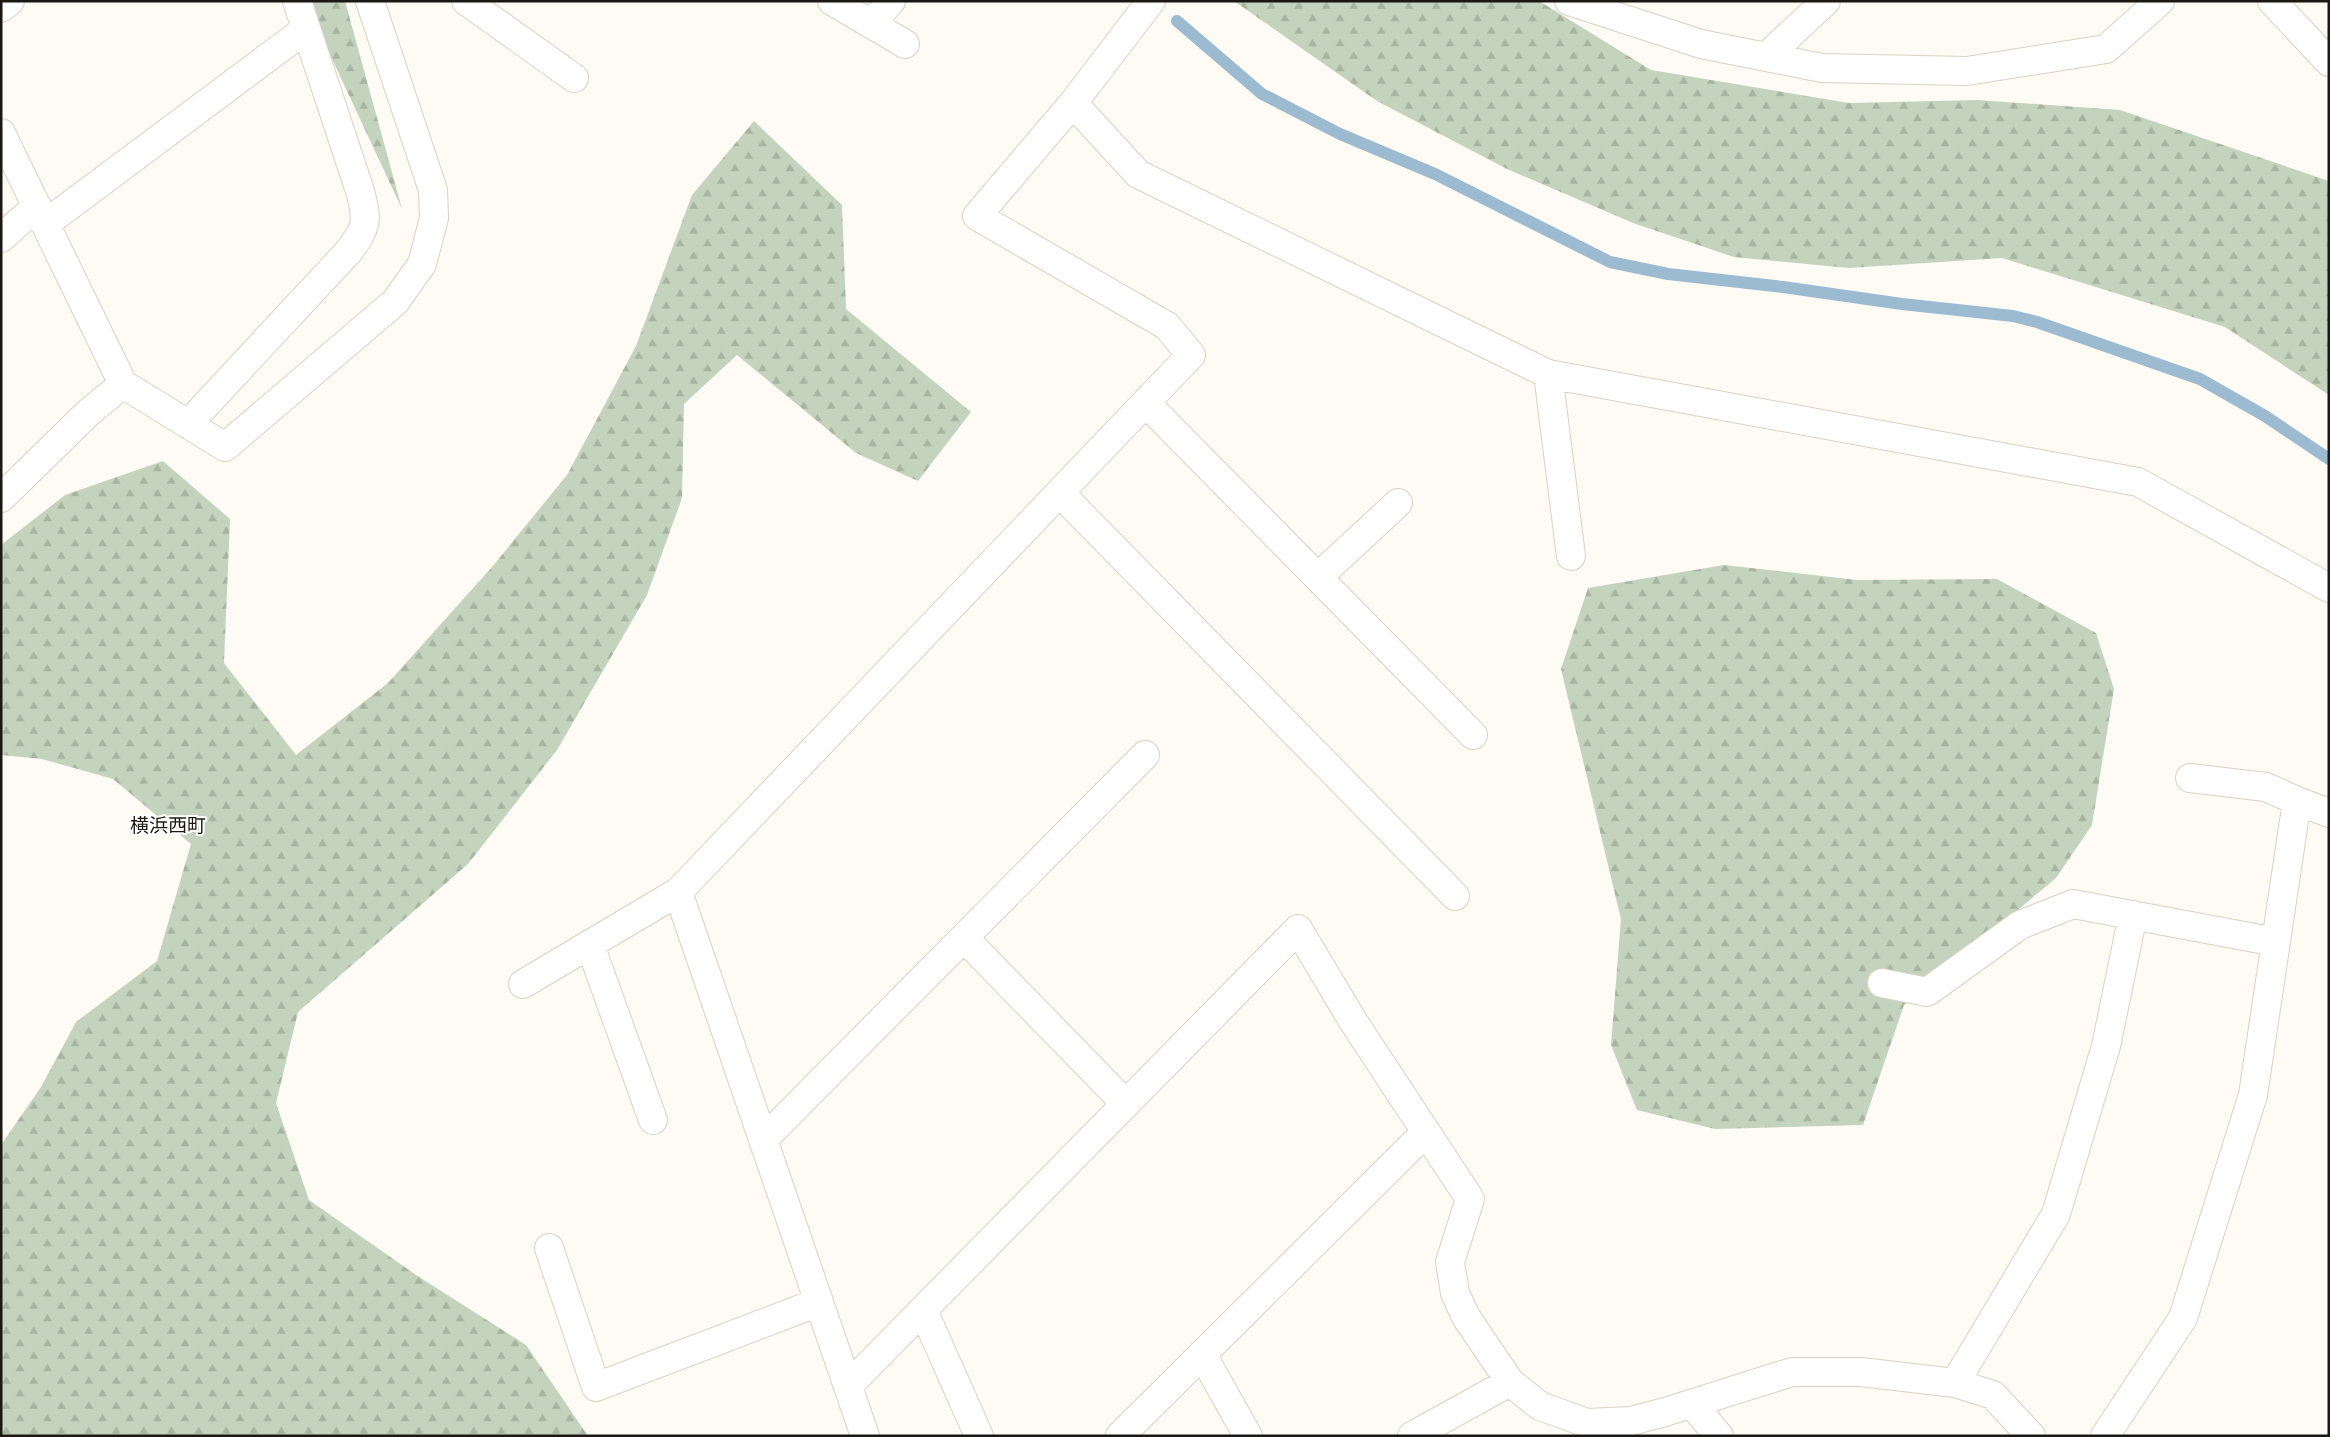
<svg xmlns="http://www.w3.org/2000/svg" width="2330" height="1437" viewBox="0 0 2330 1437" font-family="Roboto,'Noto Sans JP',sans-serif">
<defs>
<pattern id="forest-firs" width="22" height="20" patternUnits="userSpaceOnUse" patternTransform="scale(1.25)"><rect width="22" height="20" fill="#c3d3be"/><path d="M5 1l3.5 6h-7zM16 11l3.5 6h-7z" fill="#a7b4a2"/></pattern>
</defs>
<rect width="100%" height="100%" fill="#fefbf5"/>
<path fill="url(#forest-firs)" d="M305,1H345L402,209Z
M1234,1H1539L1651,70L1849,103L1977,100L2120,110L2329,181V395L2225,327L2002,258L1849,268L1734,257L1633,223L1507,169L1377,101Z
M754,121L842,205L846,309L971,412L918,481L856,453L737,355L684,404L682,498L647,595L557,750L468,864L298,1012L276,1103L309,1200L416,1275L526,1345L588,1436H1V1145L41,1087L76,1022L157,961L191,844L113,779L42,759L1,755V545L65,495L163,461L230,519L224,663L296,755L388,683L492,567L567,475L636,346L692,195Z
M1724,565L1857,580L1997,579L2096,633L2114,689L2092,825L2056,878L1904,1005L1863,1125L1715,1129L1637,1110L1611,1045L1621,919L1561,669L1588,588Z"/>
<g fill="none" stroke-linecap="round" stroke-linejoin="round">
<path stroke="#9dbbd0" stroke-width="12" d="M1177,21L1262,94L1340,134L1435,174L1610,262L1668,274L1783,287L1902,304L2013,316L2037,322L2200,379L2265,416L2329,459"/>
<g stroke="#dbd1c3" stroke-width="30">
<path id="street" d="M466,1L574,78
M832,1L905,44
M1569,1L1701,44L1822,68L1967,71L2106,49L2160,1
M2272,1L2329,62
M1,8L10,1
M871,24L891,1
M1767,56L1826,1
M1073,103L1138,174L1548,374L2138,482L2329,588
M1,133L123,384L225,447L395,302L422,264L434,218L433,190L370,1
M45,224L306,29
M1,238L37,206
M1548,374L1571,556
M1146,403L1473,735
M188,424L349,251C367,227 368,221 360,191L297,1
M1060,493L1455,896
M1,498L88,413L123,384
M1318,577L1398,503
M2190,778L2266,787L2297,801
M678,892L865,1436
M964,938L1126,1104
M590,945L653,1120
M1882,983L1927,992L2020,925L2073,904L2276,942
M523,984L678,892L1191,355L1167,326L977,216L1073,103L1151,1
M763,1140L1145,755
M549,1248L596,1387L819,1302
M923,1310L979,1436
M1202,1354L1248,1436
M1955,1383L2056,1214L2106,1046L2133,915
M848,1386L1298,929L1353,1021L1470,1199L1450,1262L1455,1293L1466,1317L1510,1382L1540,1406L1587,1423L1631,1421L1665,1412L1792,1372H1861L1955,1383L1993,1395L2031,1436
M1692,1404L1719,1436
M1120,1436L1426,1132
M1412,1436L1510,1382
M2105,1436L2183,1318L2253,1095L2297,801L2329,813"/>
</g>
<use href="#street" stroke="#fff" stroke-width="28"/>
</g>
<g text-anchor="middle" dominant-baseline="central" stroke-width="4" stroke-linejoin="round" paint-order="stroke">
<g font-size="19" fill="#1b1813" stroke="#fff">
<text x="168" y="825">横浜西町</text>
</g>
</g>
<rect width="2330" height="1437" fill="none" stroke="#1b1813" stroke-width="5"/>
</svg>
